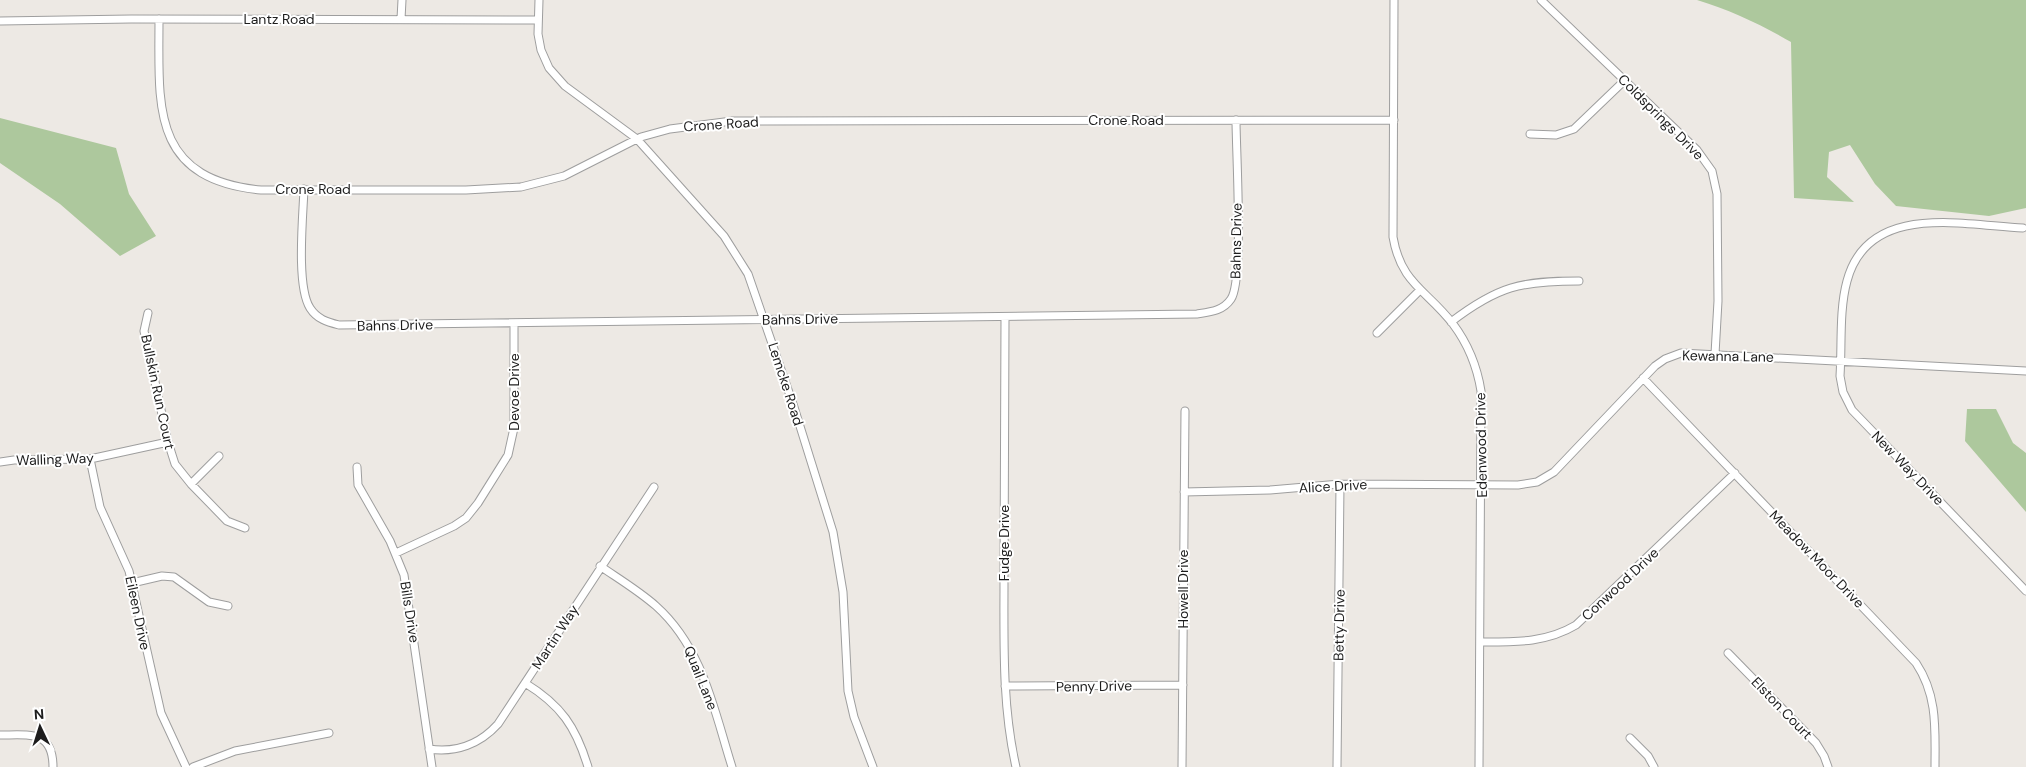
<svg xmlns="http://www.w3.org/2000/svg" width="2026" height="767" viewBox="0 0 2026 767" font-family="'DM Sans',sans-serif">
<rect width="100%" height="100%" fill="#ede9e4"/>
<path fill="#adc89d" d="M1697,0H2026V208L1989,216L1896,206L1875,184L1850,145L1829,152L1827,177L1854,202L1794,198L1791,42C1762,25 1730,10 1697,0Z
M0,118L116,148L129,194L156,236L120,256L60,204L0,163Z
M1967,409H1996L2013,443L2026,453V512L1965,441Z"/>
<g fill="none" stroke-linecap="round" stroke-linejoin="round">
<g stroke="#9e9e9e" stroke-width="9">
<path id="minor" d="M539,0L538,34L541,50L549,68L565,86L637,139L724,236L748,274L794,407L833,532L843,592L848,691L854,717L873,767
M1394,0L1393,237C1401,284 1427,290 1453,324C1468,344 1477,366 1481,391L1479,767
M1541,0L1697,150L1712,171L1717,194L1718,301L1715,354
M159,19C159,106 150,179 261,190H466L521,187L564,176L641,137L670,129L732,121L1394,120
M401,19L402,0
M0,21L131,19L537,20
M1530,134L1556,135L1574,129L1624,81
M304,189C303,216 296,286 310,308C317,319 327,322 339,325L1197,314C1210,312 1223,311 1231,299C1244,280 1236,151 1236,120
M2023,228C1963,225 1868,202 1847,281C1839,310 1842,346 1840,376L1843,392L1852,410L2026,591
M148,313L144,331L168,442L175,464L191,484L227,521L245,528
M1005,318C1005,405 1004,492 1004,579C1004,642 1002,706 1016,767
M1451,322C1498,286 1521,281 1579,281
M1377,333L1420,290
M1643,378L1916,663C1938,696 1935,730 1935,767
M90,459L100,507L129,571L161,713L186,767
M0,462L14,460L90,459L168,442
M357,467L358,485L390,541L404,575L432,767
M191,484L219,456
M1184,492L1270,490L1340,484L1518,485L1537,482L1554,472L1655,366L1665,359L1681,353L2026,371
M396,553L454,526L466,518L478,503L508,455L514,428V323
M600,566C619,579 639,591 656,606C703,648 714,710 732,767
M132,583L162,576L174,577L209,602L228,606
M1480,642C1515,642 1546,643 1576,625L1735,473
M1728,653L1816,743L1824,756L1828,767
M525,683C561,705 576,727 588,767
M1005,686L1183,685
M0,735C29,735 53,730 53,767
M1630,738L1648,756L1654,767
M429,749C456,753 480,744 498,724L654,487
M193,767L235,751L329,733
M1182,767L1185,411
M1337,767L1340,484"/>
</g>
<use href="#minor" stroke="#fff" stroke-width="7"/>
</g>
<g text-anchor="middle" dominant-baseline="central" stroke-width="4" stroke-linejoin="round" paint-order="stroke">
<g font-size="14" fill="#1d1d1d" stroke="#fff">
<text x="279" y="19">Lantz Road</text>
<text transform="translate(1661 117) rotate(45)">Coldsprings Drive</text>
<text x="1126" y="120">Crone Road</text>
<text transform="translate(721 124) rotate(-4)">Crone Road</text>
<text x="313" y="189">Crone Road</text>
<text transform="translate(1236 241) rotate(-89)">Bahns Drive</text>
<text transform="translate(800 319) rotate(-1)">Bahns Drive</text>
<text transform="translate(395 325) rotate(-1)">Bahns Drive</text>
<text transform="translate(1728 356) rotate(1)">Kewanna Lane</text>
<text transform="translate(786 384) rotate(72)">Lemcke Road</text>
<text transform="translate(158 392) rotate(78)">Bullskin Run Court</text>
<text transform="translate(514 392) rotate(-90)">Devoe Drive</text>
<text transform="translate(1481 445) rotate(-91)">Edenwood Drive</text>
<text transform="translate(55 459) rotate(-2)">Walling Way</text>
<text transform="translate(1908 468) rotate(46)">New Way Drive</text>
<text transform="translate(1333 486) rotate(-3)">Alice Drive</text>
<text transform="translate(1004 543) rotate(-90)">Fudge Drive</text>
<text transform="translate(1817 559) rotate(46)">Meadow Moor Drive</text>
<text transform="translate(1620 584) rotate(-43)">Conwood Drive</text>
<text transform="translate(1183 589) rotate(-90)">Howell Drive</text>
<text transform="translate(410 612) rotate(81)">Bills Drive</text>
<text transform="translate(138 613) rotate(78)">Eileen Drive</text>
<text transform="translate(1339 625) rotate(-89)">Betty Drive</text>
<text transform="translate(555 637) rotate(-57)">Martin Way</text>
<text transform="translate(701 678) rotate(68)">Quail Lane</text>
<text transform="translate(1094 686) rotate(-1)">Penny Drive</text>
<text transform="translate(1782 708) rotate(46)">Elston Court</text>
</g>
</g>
<g transform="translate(40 727) rotate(356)" stroke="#ffffff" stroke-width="4" paint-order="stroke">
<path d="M0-4L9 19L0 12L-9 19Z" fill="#1d1d1d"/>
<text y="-8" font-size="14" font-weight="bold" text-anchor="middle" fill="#1d1d1d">N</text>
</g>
</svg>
